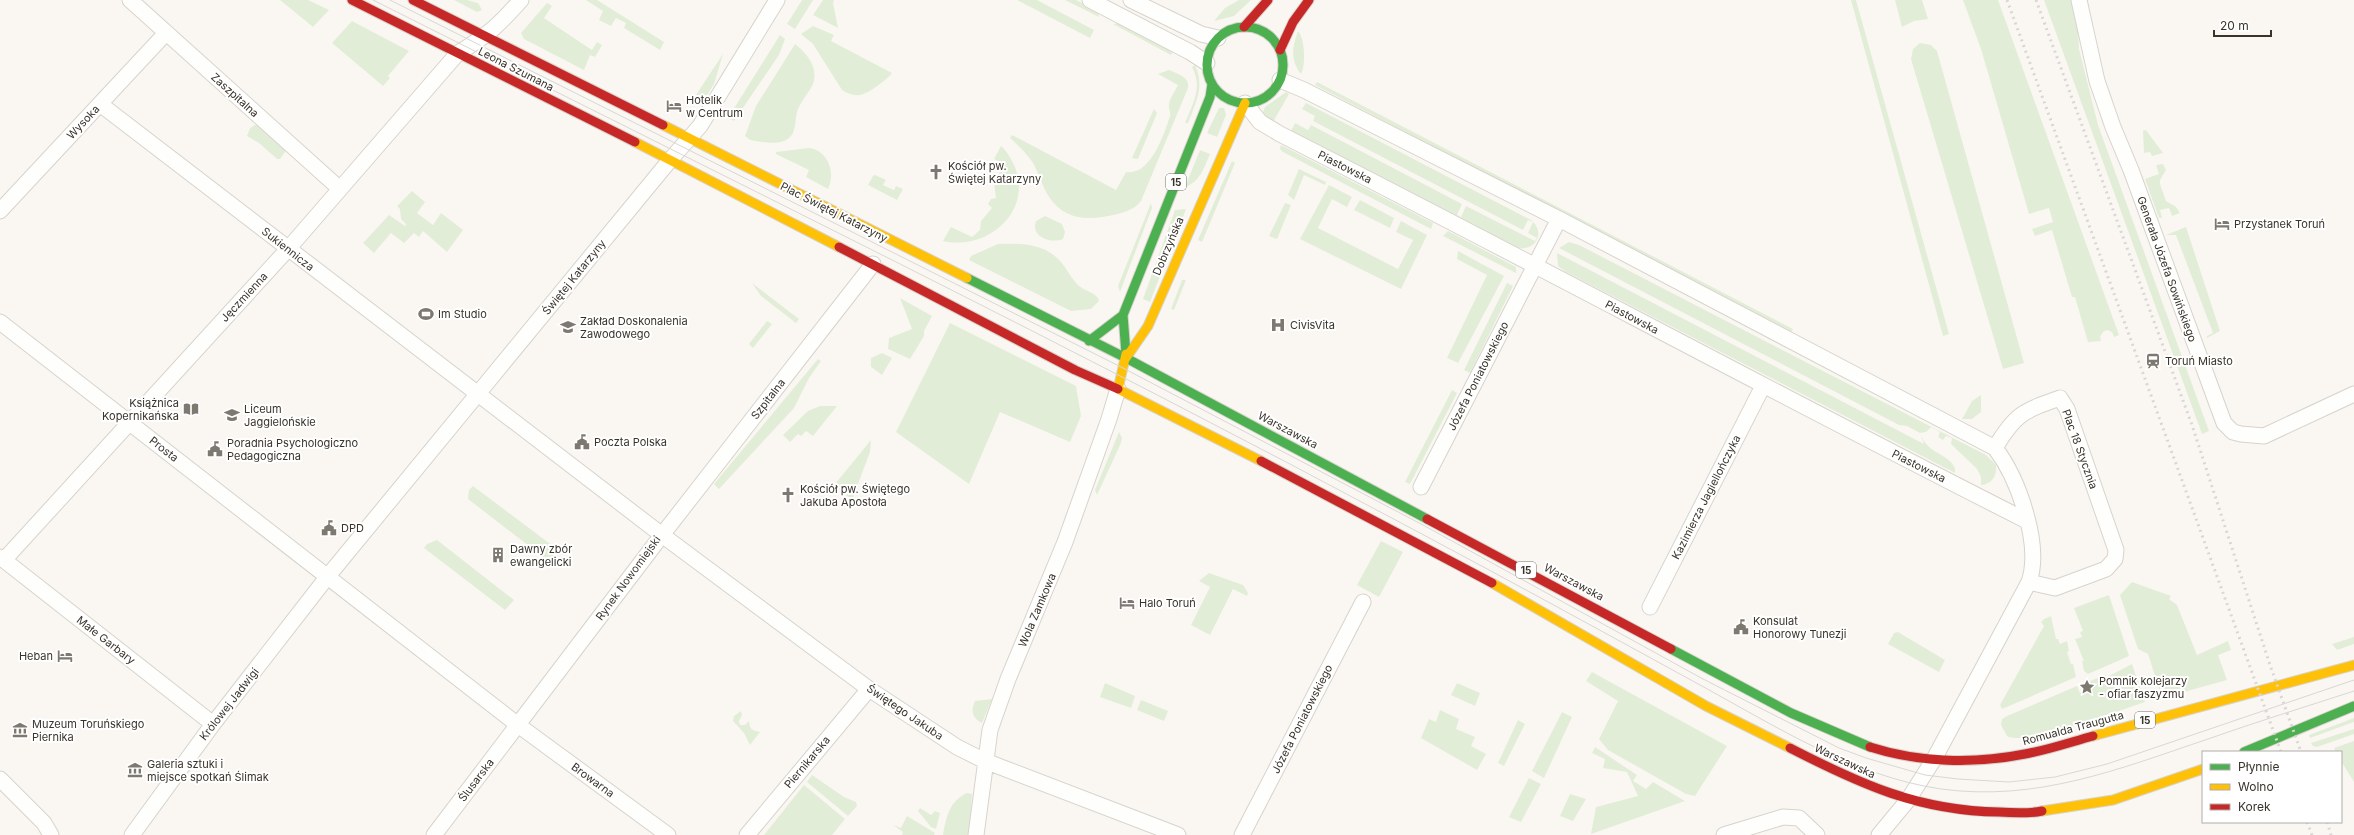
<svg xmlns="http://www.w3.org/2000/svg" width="2354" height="835" viewBox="0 0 2354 835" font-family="Inter,sans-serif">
<rect width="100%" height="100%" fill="#faf7f2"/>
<path fill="#e2edd7" d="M280,0H308L329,10L313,27Z
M454,0H467L478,3L482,10L477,12Z
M586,0H597L664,42L660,50L624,28L626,23L616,18L611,26L599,20L603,11Z
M802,0H813L795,29L787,24Z
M823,0H834L833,3L838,28L813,15Z
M1017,0H1037L1094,30L1090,38Z
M1065,0H1076L1098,12L1099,17Z
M1239,0H1251L1234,16L1214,21L1225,8Z
M1851,0H1856L1949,334L1943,336Z
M1895,0H1922L1928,19L1914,21L1902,27Z
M1963,0H1998L2119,335L2114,337L2112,332L2107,330L2103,332L2100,337L2101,341L2088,342L2075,297H2072L2052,230L2035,236L2032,229L2053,222L2049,208L2029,214L1981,49Z
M2044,0H2071L2078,28L2079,49L2098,125L2209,431L2202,434Z
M547,3L552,6L544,18L592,50L597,42L602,45L595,57L590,55L584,70L524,39L521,33Z
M352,21L409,51L388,76L390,78L383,86L332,43Z
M1120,23L1173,51L1171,55L1113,24Z
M813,26L834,35L831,41L892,73C888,79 868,94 860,95C853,96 847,93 842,90L813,44L801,34Z
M1298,31C1305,38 1306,66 1301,74C1290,60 1292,47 1298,31Z
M780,35L785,39L779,55L734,121L728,118Z
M1920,43L1931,45L1937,51L2024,363L2003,369L1911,59L1913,49Z
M795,44C808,54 821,71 811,88C806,96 800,103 797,112C795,120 796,133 789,138C780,146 761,142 750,140L745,136L756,106Z
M723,54L714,84L701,105L694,98Z
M1195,65C1205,87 1196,101 1188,123H1185C1193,103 1203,87 1192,67Z
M1169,70C1178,74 1190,77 1188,88L1141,201C1134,211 1119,214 1108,216C1084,221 1063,218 1049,197C1042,186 1039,174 1033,163C1026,153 1019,146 1010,138L1012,135L1116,190L1126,172C1150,176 1164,135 1170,116C1171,112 1168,108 1169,104C1170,98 1175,91 1178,85L1158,74Z
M1317,82L1793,329L1791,332L1315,85Z
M1286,92L1289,94L1273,122L1266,118L1263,112L1265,107Z
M1306,103L1531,220C1546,232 1536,251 1518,248L1291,131L1295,123L1308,130L1311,125L1462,204L1457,215L1461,217L1466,206L1535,241L1537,238L1528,233L1533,222L1528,220L1523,230L1313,121L1315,116L1302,109Z
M1219,108H1224L1226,115L1217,137L1207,133Z
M1154,109L1157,113L1138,159L1132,158Z
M255,125H260L287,149L280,159H277L259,143L247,136L250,128Z
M2146,130L2163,153L2152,156L2150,152L2144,153L2143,131Z
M1281,145L1433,223L1431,229L1283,152L1280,149Z
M1001,146C1008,152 1011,159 1015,167C1033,213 986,251 943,241L951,227L972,237L980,230L981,221L992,208L988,204L991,199L996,198L994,183L1004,164L994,159Z
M809,148C828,150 836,173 828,189L806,177L809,170L776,154V152Z
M1200,150L1210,154C1204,168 1200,182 1185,187Z
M1232,161L1235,163L1202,242L1198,240Z
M2163,164L2166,170L2160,180V184L2166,201L2176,207L2180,213L2172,216L2169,208L2160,210L2162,218H2159L2145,179L2159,174L2156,165Z
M1299,169L1326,182L1325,185L1304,175L1294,200L1288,195Z
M875,175L886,180L883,185L894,190L896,186L903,189L897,200L868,185L873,176Z
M1329,185L1352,197L1347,207L1332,199L1318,228L1398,269L1413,240L1396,232L1401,221L1427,235L1401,289L1300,239Z
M412,191L425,202L417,213L433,225L441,213L463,230L447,252L423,231L419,237L414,233L404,243L391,233L374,253L363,243L389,215L405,226L406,224L401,219L400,209L397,206Z
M1360,200L1394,218L1390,228L1354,210Z
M1151,203L1152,208L1120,292L1118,286Z
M1285,203L1291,205L1277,239L1269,236Z
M1186,209L1150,302L1143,299L1175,210Z
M1045,216L1062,224L1065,232L1063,239C1051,244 1030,237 1036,221Z
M2186,227L2220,331L2207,338V336L2213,333L2176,235H2166Z
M1448,231L1516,267V273L1443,236Z
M1569,242L1579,245L1986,455L1996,465C1997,476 1992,484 1981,485V477L1977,469L1951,444L1952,438L1946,436L1943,440L1938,437L1940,432L1931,427L1926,432L1920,433C1928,455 1947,452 1955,468V473L1566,272L1558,266L1557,253L1924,444L1920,433L1907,426L1899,425L1559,248Z
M998,244C1020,243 1045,243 1061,262C1067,269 1071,278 1078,285C1084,291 1098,293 1099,301L1091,309L1071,311L969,260L971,256Z
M1458,251L1504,276L1458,363L1447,358L1487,275L1457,259Z
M1182,280H1186L1174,310L1171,309Z
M752,283L799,319L796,323L761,296Z
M1507,283L1513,286L1470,373L1464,370Z
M900,298L932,316L924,331V336L910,359L888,349L889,338L912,329Z
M767,321L772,324L753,348L749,344Z
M950,323L1076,386L1081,416L1070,442L1000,412L969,484L896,432Z
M882,353L892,358L882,375L871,367V358Z
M818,359L821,361L809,378L794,408L719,489L714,484Z
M1452,390L1457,393L1410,484L1405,482Z
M1981,395V412L1972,419H1962L1972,401Z
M820,406H837L813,436L806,431L801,436L798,434L790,442L783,435L808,411Z
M1119,432L1122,438L1121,443L1097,495L1095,490Z
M871,440L870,452L852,500L846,495V489L839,490L835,484Z
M473,486L561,552L551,563L468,499L469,490Z
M437,540L514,600L505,610L424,548L427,544Z
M1381,541L1403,552L1379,597L1357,585Z
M1209,573L1243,585L1248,593L1247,596L1233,589L1210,635L1191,625L1210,587L1199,581Z
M2132,582L2171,596L2169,599L2177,605L2197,655L2228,641L2231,650L2218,655L2227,680L2162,698L2148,654L2138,649L2120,595Z
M2109,595L2129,656L2088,674L2084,671L2082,661H2084L2075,639L2082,637L2080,632L2083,631L2074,608Z
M2051,616L2056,639H2058L2060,644L2067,641L2069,651L2067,652L2071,664H2073L2076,677L2002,709L2000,705L2044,626L2041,622L2044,619Z
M1898,632L1945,660L1939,672L1888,644L1894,633Z
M2354,637V644L2337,650L2332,644Z
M2132,664L2145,702C2123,709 2022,747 2007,736L2001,725L2002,719L2007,716L2077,686L2080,693L2093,688L2090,681L2106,675L2107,677Z
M1592,672L1727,746L1695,796L1686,794L1608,750L1599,739L1618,701L1586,681Z
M1105,683L1135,696L1131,708L1100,697Z
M1457,683L1480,693L1475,706L1451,695Z
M992,699L982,723C971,717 971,711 975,701Z
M1141,700L1168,711L1164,721L1137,710Z
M1440,710L1459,719L1456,729L1475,737L1471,746L1486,754L1477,770L1421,738L1429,719L1436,722Z
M741,711L742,715L739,721L740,725H745L749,721C750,730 752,730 760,732L750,745L744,733L733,721L734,716Z
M1562,712L1572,717L1544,778L1532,771Z
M2354,718V722L2310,738L2309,735Z
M1518,720L1525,724L1504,766L1498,763Z
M2354,729V734L2317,747L2313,746L2311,743Z
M2354,741V782L2341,761V752H2336L2334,748Z
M1595,747L1637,775L1633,781L1646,789L1653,782L1685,801L1591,834L1596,807L1638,796L1627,772L1603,768L1605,759L1592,753Z
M812,775L844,797L856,802L857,806L848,816L807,782Z
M1529,778L1541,784L1521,822L1509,817Z
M804,785L845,819L832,835H764Z
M967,793L972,794L969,835H943C946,818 949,801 967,793Z
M1570,794L1586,799L1573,821L1560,816Z
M920,808L931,815L935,811L940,813L936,829L931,827L918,811Z
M907,816L935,833L934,835H902L903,832L893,825L901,828Z"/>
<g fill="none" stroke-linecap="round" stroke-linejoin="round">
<g stroke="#d7d3cc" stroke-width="17">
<path id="street" d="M130,0L340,189
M1090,0L1190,52L1207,63
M1131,0L1201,34L1218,38
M2079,0L2097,81L2113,127L2131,170L2224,423L2233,432L2241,434L2264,436L2354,394
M1280,80L1304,90L1559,219L1995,448C2018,478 2042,544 2029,582L1934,759L1908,800L1879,835
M1245,103L1260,122L1280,134C1530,261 1776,394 2027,521
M100,104L662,535L869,689L957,747L985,761L1178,835
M0,211L166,33
M0,322L518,725L668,835
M1995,448C2015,414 2023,411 2060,398L2067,409L2116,550L2115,559L2106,569L2055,588L2029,582
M1421,487L1559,219
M0,557L213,724
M4,560L288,249L458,53C487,36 499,25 521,0
M1650,607L1763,386
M0,779L44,823L51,835
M132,835L213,724L328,576L670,160L700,126L777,0
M434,835L662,535L873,264
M747,835L869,689
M976,835L990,730L1008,679L1065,542L1109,419L1118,389
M1242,835L1363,602
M1724,835L1783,817L1799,818L1817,835"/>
</g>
<g stroke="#d7d3cc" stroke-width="11">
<path id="fast" d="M1207 65a38 38 0 1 1 76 0a38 38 0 1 1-76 0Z
M967,278L1126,358
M1089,341L1123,315
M1126,354L1123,315L1210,97L1212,84
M1126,358L1427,519
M1671,649L1791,713L1870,747
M2244,752L2354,706"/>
</g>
<g stroke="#d7d3cc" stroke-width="11">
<path id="slow" d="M663,125L967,278
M635,142L839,247
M1126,354L1118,389L1261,461
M1126,358L1148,326L1245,103
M1492,583L1706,706L1790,748
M2093,736L2354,665
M2042,811L2113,800L2203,769"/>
</g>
<g stroke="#d7d3cc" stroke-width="11">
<path id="jam" d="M352,0L635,142
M413,0L663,125
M1244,27L1268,0
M1280,50L1293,22L1309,0
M839,247L1075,370L1118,389
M1261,461L1492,583
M1427,519L1671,649
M1870,747C1920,763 1975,764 2025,754C2048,750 2071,742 2093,736
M1790,748C1860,784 1919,811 1999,812C2013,813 2028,814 2042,811"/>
</g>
<use href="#street" stroke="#fefefd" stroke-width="15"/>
<use href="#fast" stroke="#4caf50" stroke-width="9"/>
<use href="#slow" stroke="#ffc107" stroke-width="9"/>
<use href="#jam" stroke="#c62828" stroke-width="9"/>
<path stroke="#d8d7d5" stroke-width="1" d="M373,0C723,176 1075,348 1420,533C1514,583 1607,634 1700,685C1777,727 1853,776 1941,789C2037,802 2119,769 2208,739C2256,722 2305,707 2354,691
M390,0L1123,368L1423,525L1703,679L1839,748L1866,758L1925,775L1958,779L2009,782L2055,777L2107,764L2354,680"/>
<path stroke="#d8d7d5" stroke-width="3" stroke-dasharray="2 4" stroke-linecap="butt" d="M2007,0L2281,752
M2036,0L2192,425L2270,665L2301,752
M2307,822L2312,835
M2327,822L2331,835"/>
</g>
<defs>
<g id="hotel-bare" transform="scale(1.2)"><path d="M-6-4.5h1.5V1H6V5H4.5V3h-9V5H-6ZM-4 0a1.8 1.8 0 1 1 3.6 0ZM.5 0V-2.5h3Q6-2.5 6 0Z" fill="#7d7870" stroke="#fff" stroke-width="2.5" paint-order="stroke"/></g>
<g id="church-bare" transform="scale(1.2)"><path d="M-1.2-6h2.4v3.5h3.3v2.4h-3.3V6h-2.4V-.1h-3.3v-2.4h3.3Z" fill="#7d7870" stroke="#fff" stroke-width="2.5" paint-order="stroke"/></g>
<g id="stadium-bare" transform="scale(1.2)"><path d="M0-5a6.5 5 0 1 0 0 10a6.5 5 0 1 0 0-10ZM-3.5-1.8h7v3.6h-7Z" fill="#7d7870" stroke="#fff" stroke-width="2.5" paint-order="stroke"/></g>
<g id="hospital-bare" transform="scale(1.2)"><path d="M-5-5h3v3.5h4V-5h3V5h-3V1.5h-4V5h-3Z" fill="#7d7870" stroke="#fff" stroke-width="2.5" paint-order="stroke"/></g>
<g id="university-bare" transform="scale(1.2)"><path d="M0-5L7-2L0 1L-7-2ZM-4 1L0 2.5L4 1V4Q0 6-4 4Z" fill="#7d7870" stroke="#fff" stroke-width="2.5" paint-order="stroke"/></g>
<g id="station-bare" transform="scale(1.2)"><path d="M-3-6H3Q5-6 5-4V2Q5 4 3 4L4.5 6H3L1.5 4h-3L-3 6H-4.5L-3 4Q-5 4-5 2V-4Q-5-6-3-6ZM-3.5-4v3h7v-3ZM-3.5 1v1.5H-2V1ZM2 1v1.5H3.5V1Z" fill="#7d7870" stroke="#fff" stroke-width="2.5" paint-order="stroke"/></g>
<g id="library-bare" transform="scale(1.2)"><path d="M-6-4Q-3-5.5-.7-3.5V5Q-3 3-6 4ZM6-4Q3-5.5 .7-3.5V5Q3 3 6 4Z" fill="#7d7870" stroke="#fff" stroke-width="2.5" paint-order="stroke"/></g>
<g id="civic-bare" transform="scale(1.2)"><path d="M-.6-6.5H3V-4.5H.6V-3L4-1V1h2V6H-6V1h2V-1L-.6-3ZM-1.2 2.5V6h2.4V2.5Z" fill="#7d7870" stroke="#fff" stroke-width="2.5" paint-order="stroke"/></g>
<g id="building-bare" transform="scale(1.2)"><path d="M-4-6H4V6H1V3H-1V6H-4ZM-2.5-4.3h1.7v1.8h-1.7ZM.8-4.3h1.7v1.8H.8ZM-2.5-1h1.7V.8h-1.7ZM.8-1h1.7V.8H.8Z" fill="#7d7870" stroke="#fff" stroke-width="2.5" paint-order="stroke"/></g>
<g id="sight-bare" transform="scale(1.2)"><path d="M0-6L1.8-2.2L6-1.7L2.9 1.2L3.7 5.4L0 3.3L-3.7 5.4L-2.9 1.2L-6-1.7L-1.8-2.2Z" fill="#7d7870" stroke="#fff" stroke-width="2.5" paint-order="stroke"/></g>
<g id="museum-bare" transform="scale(1.2)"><path d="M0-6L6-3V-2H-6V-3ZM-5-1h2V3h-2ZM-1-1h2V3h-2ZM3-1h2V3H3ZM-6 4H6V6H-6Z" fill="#7d7870" stroke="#fff" stroke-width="2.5" paint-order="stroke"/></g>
</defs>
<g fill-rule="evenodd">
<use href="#hotel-bare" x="674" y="106"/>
<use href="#church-bare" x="936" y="172"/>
<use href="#hotel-bare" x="2222" y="224"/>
<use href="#stadium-bare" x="426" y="314"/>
<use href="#hospital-bare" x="1278" y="325"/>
<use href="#university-bare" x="568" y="327"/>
<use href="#station-bare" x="2153" y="361"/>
<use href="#library-bare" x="191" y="409"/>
<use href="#university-bare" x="232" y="415"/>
<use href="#civic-bare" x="582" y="442"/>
<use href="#civic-bare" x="215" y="449"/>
<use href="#church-bare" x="788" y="495"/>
<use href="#civic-bare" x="329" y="528"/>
<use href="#building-bare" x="498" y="555"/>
<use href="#hotel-bare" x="1127" y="603"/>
<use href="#civic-bare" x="1741" y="627"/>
<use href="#hotel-bare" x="65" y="656"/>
<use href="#sight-bare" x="2087" y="687"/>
<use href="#museum-bare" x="20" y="730"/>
<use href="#museum-bare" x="135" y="770"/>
</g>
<g text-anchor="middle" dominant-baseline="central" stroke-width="4" stroke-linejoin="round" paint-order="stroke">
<g fill="#fff" stroke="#74706a" stroke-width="1">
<rect x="1166" y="174" width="20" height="16" rx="3"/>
<rect x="1516" y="562" width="20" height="16" rx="3"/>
<rect x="2135" y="712" width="20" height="16" rx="3"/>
</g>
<g font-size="10" font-weight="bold" fill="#39332a">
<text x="1176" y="182">15</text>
<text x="1526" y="570">15</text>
<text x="2145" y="720">15</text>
</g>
<g font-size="11" fill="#39332a" stroke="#fff">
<text transform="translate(516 69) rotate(27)">Leona Szumana</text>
<text transform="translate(235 95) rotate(42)">Zaszpitalna</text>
<text transform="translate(83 122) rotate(-47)">Wysoka</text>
<text transform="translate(1345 167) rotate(27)">Piastowska</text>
<text transform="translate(834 212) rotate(27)">Plac Świętej Katarzyny</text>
<text transform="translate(1168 246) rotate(-67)">Dobrzyńska</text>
<text transform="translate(288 249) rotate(38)">Sukiennicza</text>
<text transform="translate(2167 269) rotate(70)">Generała Józefa Sowińskiego</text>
<text transform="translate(574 277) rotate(-51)">Świętej Katarzyny</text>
<text transform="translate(244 297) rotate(-47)">Jęczmienna</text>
<text transform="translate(1632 317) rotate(28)">Piastowska</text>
<text transform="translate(1478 376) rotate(-63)">Józefa Poniatowskiego</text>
<text transform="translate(768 399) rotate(-52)">Szpitalna</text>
<text transform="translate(1288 430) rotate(28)">Warszawska</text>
<text transform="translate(164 449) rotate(38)">Prosta</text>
<text transform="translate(2080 449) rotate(70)">Plac 18 Stycznia</text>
<text transform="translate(1919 466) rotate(27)">Piastowska</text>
<text transform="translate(1706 497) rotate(-63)">Kazimierza Jagiellończyka</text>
<text transform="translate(628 578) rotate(-54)">Rynek Nowomiejski</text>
<text transform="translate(1574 582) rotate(28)">Warszawska</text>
<text transform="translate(1037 610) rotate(-67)">Wola Zamkowa</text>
<text transform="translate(106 640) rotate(38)">Małe Garbary</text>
<text transform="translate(229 704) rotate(-52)">Królowej Jadwigi</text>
<text transform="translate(905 712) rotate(34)">Świętego Jakuba</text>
<text transform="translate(1302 719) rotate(-63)">Józefa Poniatowskiego</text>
<text transform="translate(2073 728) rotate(-15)">Romualda Traugutta</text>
<text transform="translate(1845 761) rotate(25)">Warszawska</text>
<text transform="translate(807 762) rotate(-50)">Piernikarska</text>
<text transform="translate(476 780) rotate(-53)">Ślusarska</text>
<text transform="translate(593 780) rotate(36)">Browarna</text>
</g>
<g font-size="11" fill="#39332a" stroke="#fff" text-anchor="start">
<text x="686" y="100">Hotelik<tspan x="686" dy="13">w Centrum</tspan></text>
<text x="948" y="166">Kościół pw.<tspan x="948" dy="13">Świętej Katarzyny</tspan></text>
<text x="2234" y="224">Przystanek Toruń</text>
<text x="438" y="314">Im Studio</text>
<text x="580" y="321">Zakład Doskonalenia<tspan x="580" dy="13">Zawodowego</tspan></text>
<text x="1290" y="325">CivisVita</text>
<text x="2165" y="361">Toruń Miasto</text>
<text x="179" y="403" text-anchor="end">Książnica<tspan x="179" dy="13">Kopernikańska</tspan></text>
<text x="244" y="409">Liceum<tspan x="244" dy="13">Jaggielońskie</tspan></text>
<text x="594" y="442">Poczta Polska</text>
<text x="227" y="443">Poradnia Psychologiczno<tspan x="227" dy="13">Pedagogiczna</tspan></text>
<text x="800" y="489">Kościół pw. Świętego<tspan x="800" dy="13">Jakuba Apostoła</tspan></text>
<text x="341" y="528">DPD</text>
<text x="510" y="549">Dawny zbór<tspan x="510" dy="13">ewangelicki</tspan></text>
<text x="1139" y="603">Halo Toruń</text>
<text x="1753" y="621">Konsulat<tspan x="1753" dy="13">Honorowy Tunezji</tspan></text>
<text x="53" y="656" text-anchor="end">Heban</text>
<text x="2099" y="681">Pomnik kolejarzy<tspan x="2099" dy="13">- ofiar faszyzmu</tspan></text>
<text x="32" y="724">Muzeum Toruńskiego<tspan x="32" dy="13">Piernika</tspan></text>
<text x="147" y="764">Galeria sztuki i<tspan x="147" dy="13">miejsce spotkań Ślimak</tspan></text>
</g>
</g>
<rect x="2202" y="751" width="140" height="72" fill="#ffffff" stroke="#b0adaa"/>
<rect x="2210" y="764" width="20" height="6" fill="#4caf50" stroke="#b0adaa"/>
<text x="2238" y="771" font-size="12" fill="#39332a">Płynnie</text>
<rect x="2210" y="784" width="20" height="6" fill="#ffc107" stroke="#b0adaa"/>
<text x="2238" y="791" font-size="12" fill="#39332a">Wolno</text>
<rect x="2210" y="804" width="20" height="6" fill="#c62828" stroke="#b0adaa"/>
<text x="2238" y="811" font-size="12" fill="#39332a">Korek</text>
<path d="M2214 30v6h57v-6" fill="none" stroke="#39332a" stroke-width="2"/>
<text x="2220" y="30" font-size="12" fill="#39332a" stroke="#ffffff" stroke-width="3" paint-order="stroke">20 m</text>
</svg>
